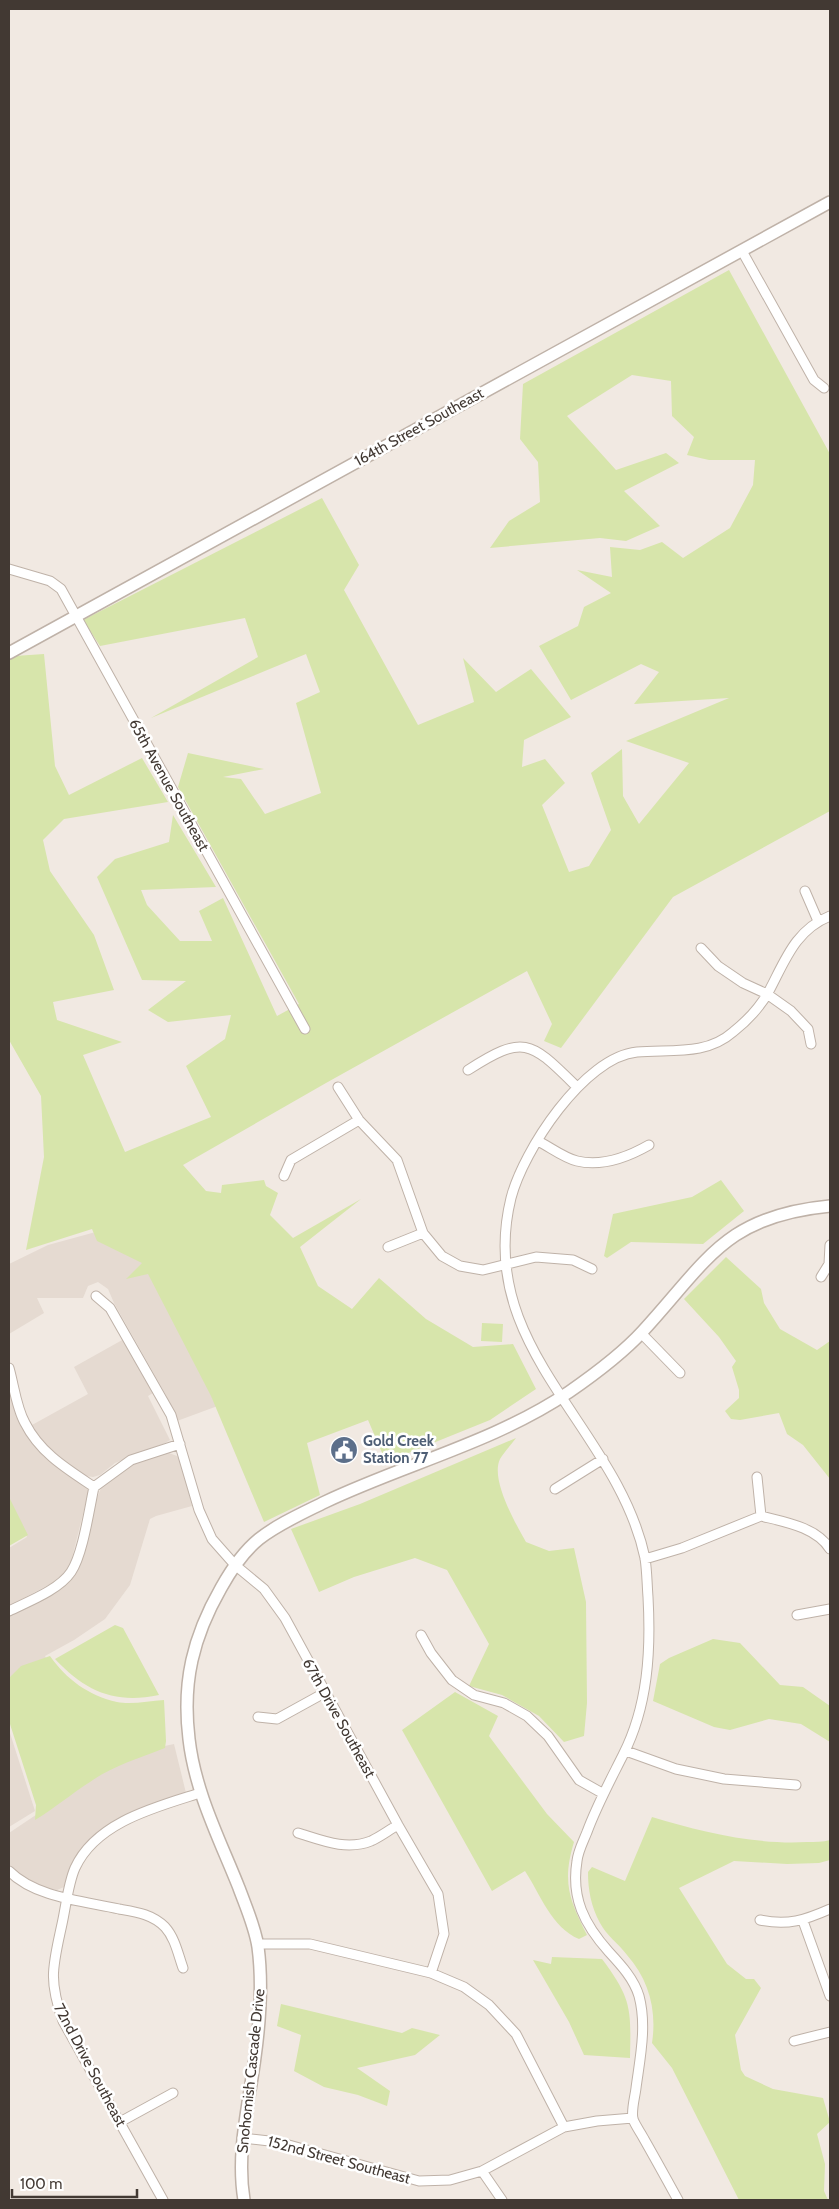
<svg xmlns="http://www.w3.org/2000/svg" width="839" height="2209" viewBox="0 0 839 2209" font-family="Cabin,sans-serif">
<rect width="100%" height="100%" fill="#f1e9e2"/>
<path fill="#e5dad1" d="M125,1224L223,1404L177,1421L166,1395L114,1303L108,1289L98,1282L88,1286L83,1298H37L44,1313L9,1334V1264L48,1245Z
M124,1339L153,1393L148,1396L170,1440L165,1443L115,1463L100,1475L93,1477L86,1476L61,1460L43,1442L32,1425L88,1394L74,1367Z
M9,1381L25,1430L43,1456L89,1490L70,1566L56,1581L9,1606V1548L27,1537L9,1502Z
M169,1453L177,1456L181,1461L192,1506L156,1516L150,1519L130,1585L105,1619L74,1640L45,1656L49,1665L9,1686V1616L68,1580L81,1561L97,1498L102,1486L129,1465Z
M9,1730L35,1811L9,1827Z
M174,1744L186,1793L119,1819L108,1825L91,1840L69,1873L64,1887L57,1890L46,1888L20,1875L9,1866V1833L100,1772L160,1747Z"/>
<path fill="#d7e5ab" d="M729,270L830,454V811L673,897L561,1048L544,1041L552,1024L527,971L326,1083L183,1165L206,1191L221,1193L222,1185L264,1180L266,1186L278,1193L270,1215L293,1238L361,1199L300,1247L318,1286L352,1309L379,1278L426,1319L473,1347L513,1344L536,1389L490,1420L386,1462L368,1420L307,1443L320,1495L264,1522L211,1396L148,1274L126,1279L142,1263L97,1241L92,1229L26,1250L44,1157L41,1096L9,1040V660L15,656L44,654L55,766L69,795L142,758L168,802L64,819L43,840L50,871L94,935L114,990L53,1002L57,1020L122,1042L83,1055L125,1152L211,1117L186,1066L225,1039L231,1015L168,1022L148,1010L186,981L142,980L97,877L115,859L169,842L173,815L216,887L141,890L147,905L180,941H212L199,911L223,898L277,1016L299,1004L178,787L188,753L264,769L223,777L241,779L265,814L321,793L296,703L320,692L306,654L151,718L258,657L245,618L100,646L83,620L322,498L359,565L344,590L418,725L474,702L463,658L496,692L531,669L571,717L524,740L522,767L545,759L565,783L542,805L569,872L589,866L611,830L591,773L622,749L623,796L639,824L689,763L626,741L729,698L634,704L659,672L641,664L571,700L539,646L578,626L584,607L611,593L577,570L612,577L610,547L640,550L662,542L683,558L730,528L753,485L755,460H709L687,455L694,437L672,416L671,381L632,375L567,416L616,470L666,453L679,463L624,491L660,526L626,541L600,538L490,548L509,521L540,502L538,462L520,439L523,384Z
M721,1180L744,1211L703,1244L631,1242L607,1258L604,1256L613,1214L692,1197Z
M726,1257L761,1289L764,1303L780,1329L817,1350L830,1341V1479L803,1445L787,1434L779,1413L740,1420L731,1419L725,1411L739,1398V1390L732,1367L736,1361L719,1337L684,1299Z
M482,1323L503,1324L502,1342L481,1341Z
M516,1438C511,1445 504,1452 500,1459C490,1480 516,1524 526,1542L549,1551L574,1548L586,1602L587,1703L584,1736L564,1742L539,1716L502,1695L469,1686L489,1644L447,1570L415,1558L354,1577L319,1592L291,1529L360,1504Z
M9,1497L28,1535L9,1546Z
M115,1625L123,1628L159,1695C115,1704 86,1692 55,1659Z
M713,1639L740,1643L780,1685L803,1687L830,1706V1742L801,1724L769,1719L730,1730L714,1727L653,1701L660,1664L669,1658Z
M50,1656C66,1679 89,1696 117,1702C131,1705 149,1701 164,1700L166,1741L165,1748C140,1758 112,1766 90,1782C71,1794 55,1808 35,1820L36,1805L9,1721V1678L21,1666Z
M455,1692L498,1716L489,1736L547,1814L574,1842C562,1882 569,1899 587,1935L579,1939C552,1928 540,1894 525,1871L492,1891L402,1730Z
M652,1817C701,1832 756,1845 807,1842C815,1842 823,1842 830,1840V1860L819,1863L787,1864L734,1861L679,1888L727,1964L746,1979H754L761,1988L735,2035L741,2070L745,2076L773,2089L823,2098L830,2122L817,2134L825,2164L824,2191L828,2200H739L672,2068L652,2043C657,2010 649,1980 627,1955C619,1944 606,1935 600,1923C591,1906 588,1890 588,1872L592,1867L625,1881Z
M552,1957L602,1959C632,1999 631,2009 630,2058L584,2055L569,2022L533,1960L551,1964Z
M281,2004L402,2033L412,2028L440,2035L415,2055L357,2068L390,2091L387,2106L358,2095L324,2087L294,2071L301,2035L277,2026Z"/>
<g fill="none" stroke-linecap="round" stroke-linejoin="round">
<g stroke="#bfb2a8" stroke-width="11">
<path id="minor" d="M742,251L814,380L824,388
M9,569L50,581L61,589L305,1029
M805,891L818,921
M701,948L718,966L743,983L767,994L791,1011L808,1029L811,1044
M468,1070C525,1033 531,1042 577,1087
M338,1087L359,1120L397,1160L423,1233L442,1256L460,1266L483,1270L536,1257L573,1260L592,1269
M538,1141C550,1147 564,1158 577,1161C602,1167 628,1157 649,1145
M284,1176L291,1160L359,1120
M388,1247L423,1233
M821,1277L829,1264L830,1245
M96,1296L110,1308L171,1415L199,1510L212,1539L235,1565L264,1589L285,1618L398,1825L438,1894L444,1934L431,1973
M641,1333L680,1373
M9,1368C14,1385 16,1407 25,1423C40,1453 67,1469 94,1487
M757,1477L761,1516
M555,1489L603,1459
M761,1516C785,1522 816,1527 830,1549
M645,1559L682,1548L761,1516
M9,1611C27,1602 59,1590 71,1572C83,1554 89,1510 94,1487L131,1460L180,1444
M797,1615L830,1609
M421,1635L431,1653L452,1680L474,1695L504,1703L527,1716L548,1736L579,1780L602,1793
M258,1717L277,1719L326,1692
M626,1751L676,1769L724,1779L796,1785
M298,1833C321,1840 346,1851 371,1841C380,1837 389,1830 398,1825
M9,1871C36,1898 84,1901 119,1909C136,1912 152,1914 165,1927C175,1938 178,1954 183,1968
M760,1920C788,1926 805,1920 830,1909
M803,1921L830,1996
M258,1944H310L431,1973L464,1987L489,2005L516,2034L564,2127
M794,2041L830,2032
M120,2122L173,2093
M242,2138L278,2142L419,2181L450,2180L482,2171L564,2127L597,2121L633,2118
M482,2171L502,2200
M163,2200L63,2021C48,1979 53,1966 62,1924C66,1906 68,1884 75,1868C96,1822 156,1807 200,1793
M678,2200C667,2180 656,2160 644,2139C641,2133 635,2125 633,2119C631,2110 635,2097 636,2088C640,2058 647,2026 639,1996C634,1979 621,1965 609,1952C584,1924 571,1898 577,1861C578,1851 583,1842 587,1832C597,1805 610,1781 623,1755C648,1706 651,1651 648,1597C647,1584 647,1571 645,1558C617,1426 474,1348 511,1198C523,1151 584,1057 637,1052C670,1049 706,1056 733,1032C747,1021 760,1007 769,991C785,961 795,930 830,916"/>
</g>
<g stroke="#bfb2a8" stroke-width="14">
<path id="tertiary" d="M9,653L830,202
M244,2200C236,2152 249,2104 255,2057C260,2021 263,1984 258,1947C255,1927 246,1907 239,1888C220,1840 195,1792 189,1739C182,1682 193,1637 221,1588C231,1570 243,1552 259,1539C278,1524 303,1513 325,1502C405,1464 495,1442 569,1392C595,1374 622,1354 643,1331C708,1260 725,1216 830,1206"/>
</g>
<use href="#minor" stroke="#fff" stroke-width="9"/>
<use href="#tertiary" stroke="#fff" stroke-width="11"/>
</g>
<defs>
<g id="civic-disc" transform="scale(1.4375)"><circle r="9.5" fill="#5c6f8a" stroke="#fff"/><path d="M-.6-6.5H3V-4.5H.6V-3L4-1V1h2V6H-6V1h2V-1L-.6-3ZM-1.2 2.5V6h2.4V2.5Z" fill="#fff"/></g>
</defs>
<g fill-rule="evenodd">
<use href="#civic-disc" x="344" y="1450"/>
</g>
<g text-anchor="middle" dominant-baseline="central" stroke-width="5" stroke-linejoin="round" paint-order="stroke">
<g font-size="15" fill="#423933" stroke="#fff">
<text transform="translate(419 427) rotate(-29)">164th Street Southeast</text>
<text transform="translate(169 785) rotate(61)">65th Avenue Southeast</text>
<text transform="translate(339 1718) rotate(61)">67th Drive Southeast</text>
<text transform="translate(90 2065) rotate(62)">72nd Drive Southeast</text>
<text transform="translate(251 2071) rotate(-84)">Snohomish Cascade Drive</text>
<text transform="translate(339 2160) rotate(15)">152nd Street Southeast</text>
</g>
<g font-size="15" font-weight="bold" fill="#4e5e75" stroke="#fff" text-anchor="start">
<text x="363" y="1441">Gold Creek<tspan x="363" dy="17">Station 77</tspan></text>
</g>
</g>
<rect width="839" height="2209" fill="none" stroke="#423933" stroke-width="20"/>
<path d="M12 2189v8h125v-8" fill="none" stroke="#423933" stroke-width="2.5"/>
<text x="20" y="2189" font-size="15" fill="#423933" stroke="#ffffff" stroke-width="4" paint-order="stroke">100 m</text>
</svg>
